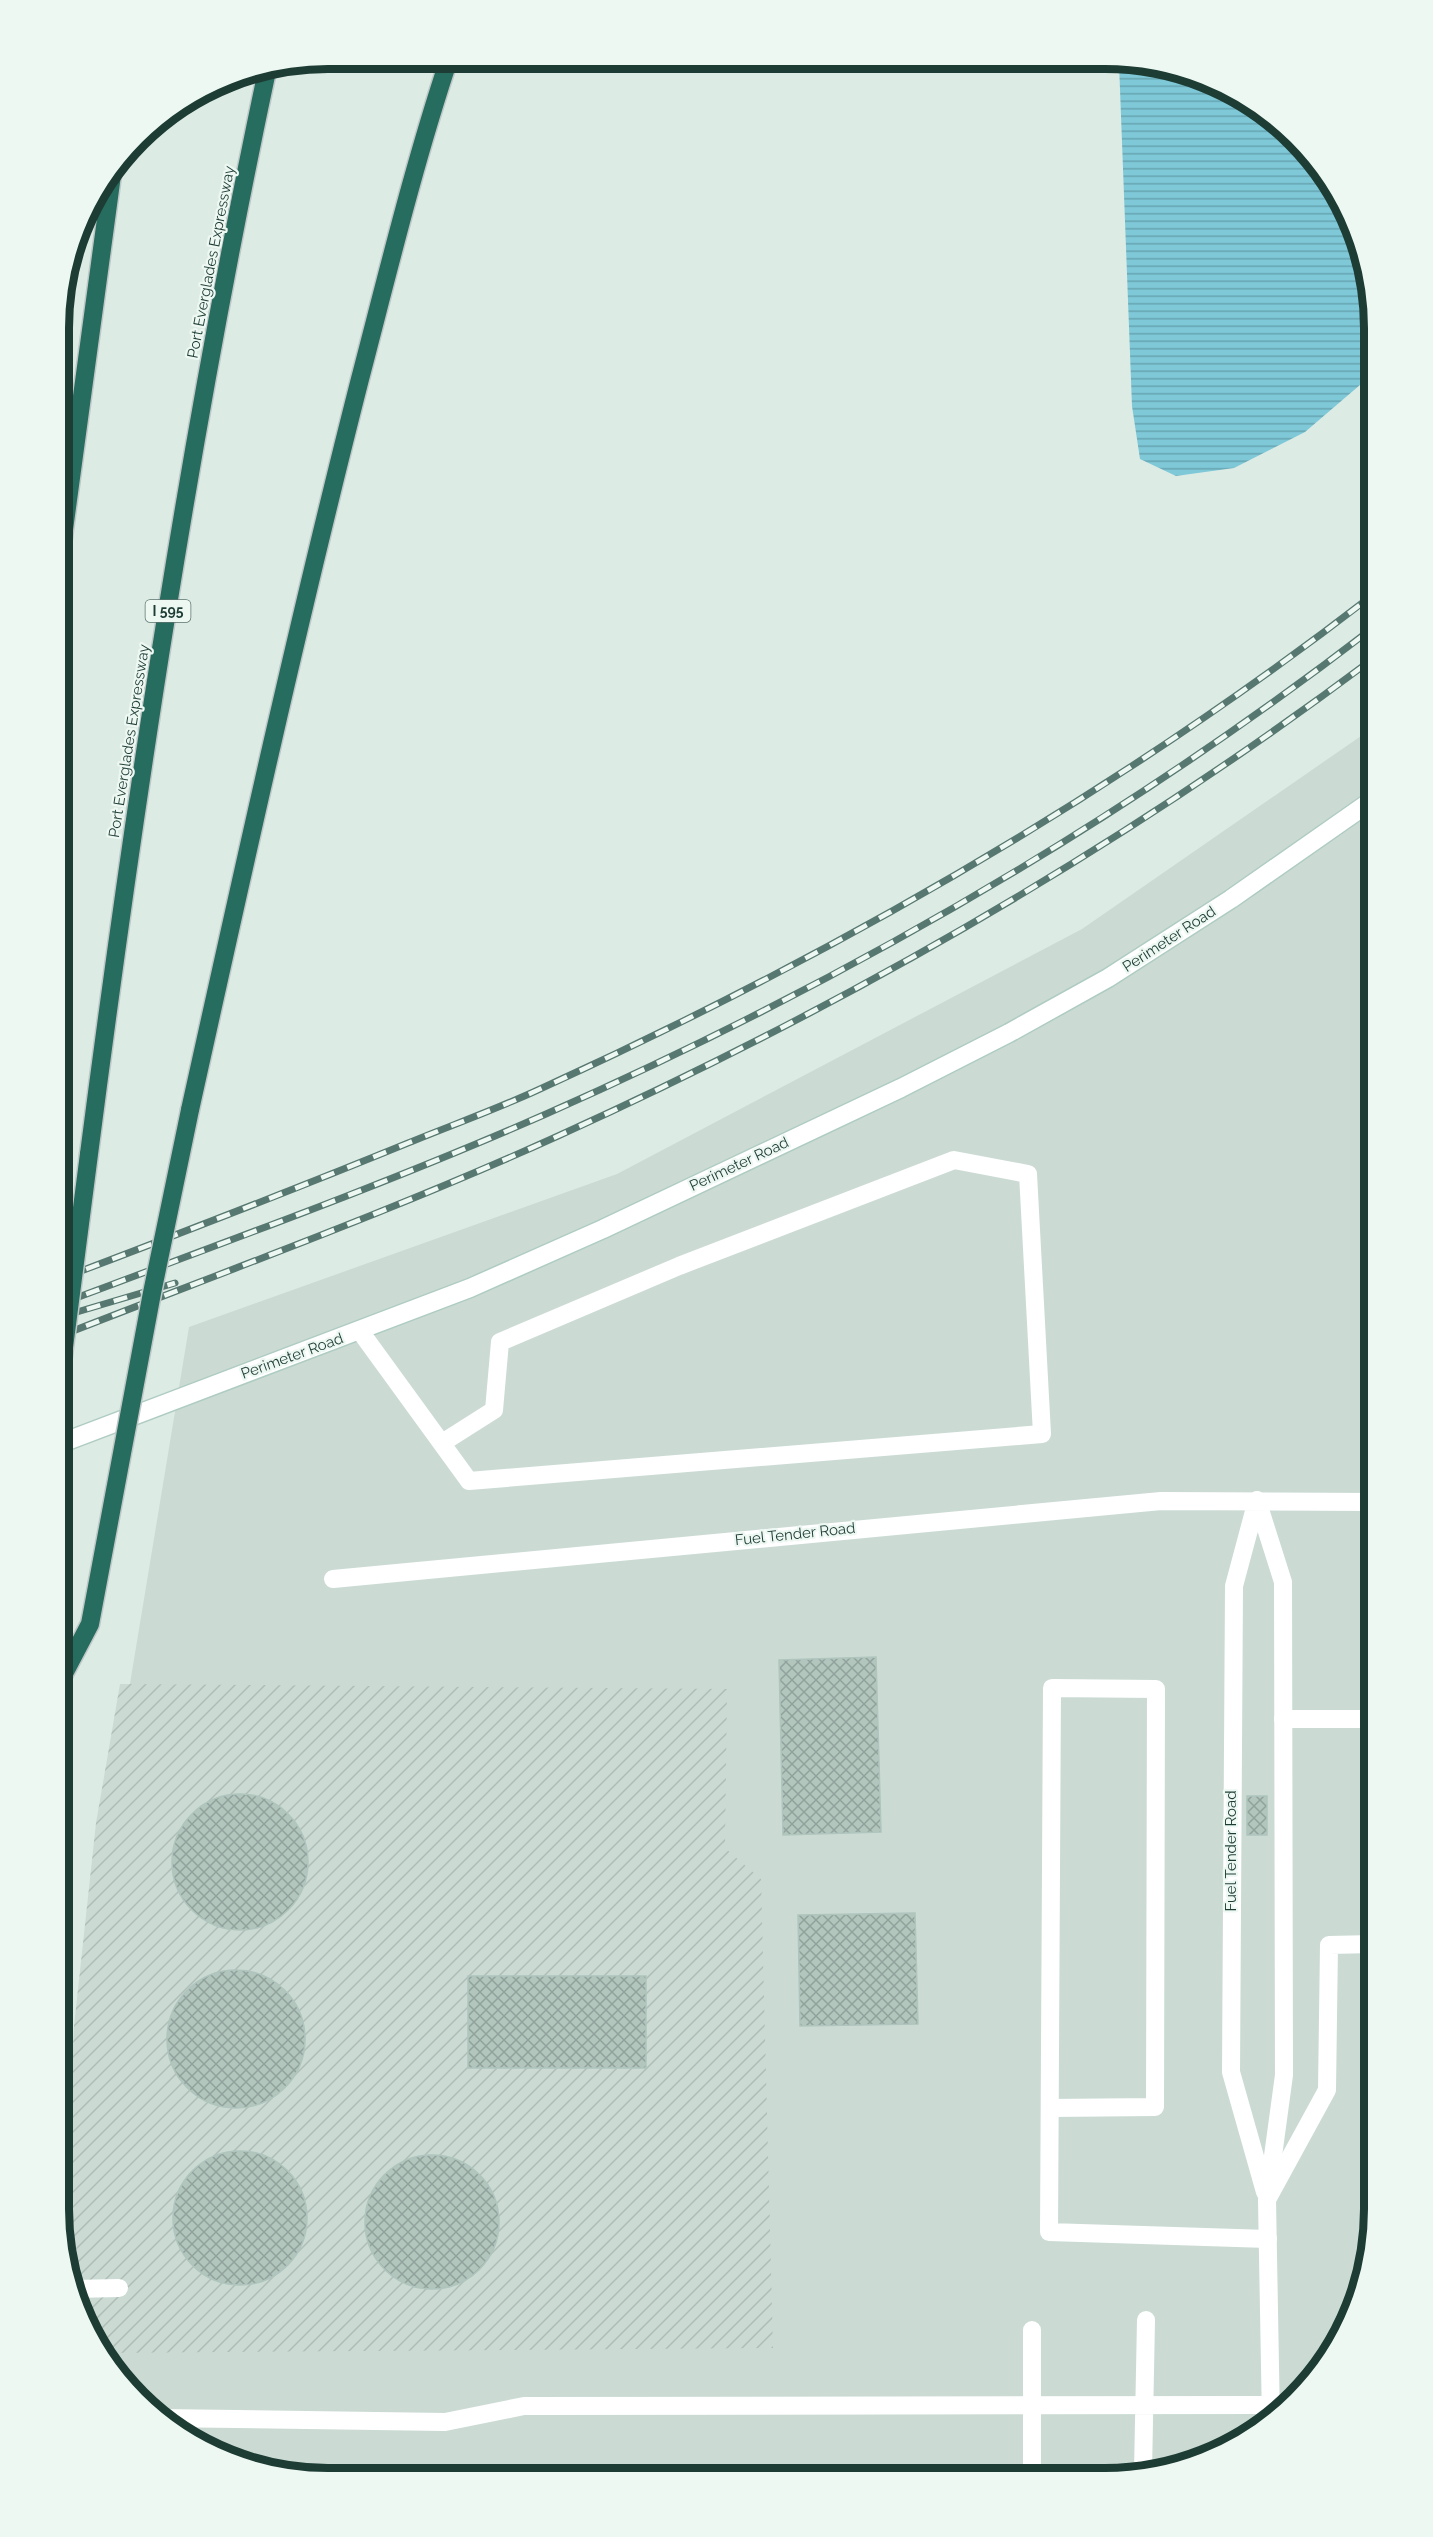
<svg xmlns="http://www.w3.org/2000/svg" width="1433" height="2537" viewBox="0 0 1433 2537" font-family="Raleway,sans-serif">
<defs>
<pattern id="industrial-furrows" width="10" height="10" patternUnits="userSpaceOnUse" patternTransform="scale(1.5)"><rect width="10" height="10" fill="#cbdbd4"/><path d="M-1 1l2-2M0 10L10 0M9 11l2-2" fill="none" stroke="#aebdb7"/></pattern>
<pattern id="water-rules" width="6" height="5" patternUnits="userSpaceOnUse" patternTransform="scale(1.5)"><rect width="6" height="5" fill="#7ec8d8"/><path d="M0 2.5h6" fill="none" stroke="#67a4b0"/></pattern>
<pattern id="building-cross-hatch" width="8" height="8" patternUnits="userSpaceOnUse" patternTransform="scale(1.5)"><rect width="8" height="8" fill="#b2c6be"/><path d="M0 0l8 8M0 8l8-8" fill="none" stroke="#90a29b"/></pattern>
</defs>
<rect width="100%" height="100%" fill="#ddebe5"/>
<path fill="#cbdbd4" d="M1374,727V2227L1354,2312L1319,2373L1269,2423L1192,2464L1105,2478L292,2476L225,2458L164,2423L114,2373L73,2296L119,1750L189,1327L617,1174L1082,929Z"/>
<path fill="url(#industrial-furrows)" d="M120,1684L727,1689L725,1848L761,1879L773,2348L103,2353L73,2296L63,2238L74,2026L96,1823Z"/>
<path fill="url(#water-rules)" d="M1119,63L1157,64L1224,86L1282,125L1329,178L1360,241L1374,328V373L1305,432L1234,468L1176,476L1140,459L1132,406Z"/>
<path fill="url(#building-cross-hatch)" stroke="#afc5bd" stroke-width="1.5" d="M876,1657L881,1832L783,1835L779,1660Z
M172 1862a68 68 0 1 1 136 0a68 68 0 1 1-136 0Z
M1247,1796H1267V1835H1247Z
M915,1913L918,2024L800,2026L798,1915Z
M167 2039a69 69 0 1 1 138 0a69 69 0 1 1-138 0Z
M468,1976H646V2068H468Z
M173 2218a67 67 0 1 1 134 0a67 67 0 1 1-134 0Z
M365 2222a67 67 0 1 1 134 0a67 67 0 1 1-134 0Z
M288,2475L778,2477L292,2476Z"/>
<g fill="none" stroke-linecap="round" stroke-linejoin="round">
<g stroke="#afccc2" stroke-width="21">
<path id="secondary" d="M59,1444L470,1288L603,1229L901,1088L1009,1033L1108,978L1231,899L1374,799"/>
</g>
<g stroke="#c0c8c6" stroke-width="21">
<path id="highway" d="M60,559L112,175
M190,1110C244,866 298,622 360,379C388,272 414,164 449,59
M89,1154C136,791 191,429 267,71"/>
</g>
<path stroke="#fff" stroke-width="18" d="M360,1331L469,1481L1042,1434L1028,1174L954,1160L679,1266L500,1342L494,1410L442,1443
M1283,1719H1374
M1050,2108L1155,2107L1156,1689L1052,1688L1049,2232L1268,2239
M1268,2198L1327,2090L1329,1945L1374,1944
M72,2289L119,2288
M159,2418L445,2422L524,2406L1271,2405
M1143,2472L1146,2320
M1032,2478V2330"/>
<path stroke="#fff" stroke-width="18" d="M1257,1500L1283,1582L1284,2075L1267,2200L1271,2421
M1257,1500L1234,1586L1231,2072L1265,2192
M333,1579L1161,1501L1374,1502"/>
<use href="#secondary" stroke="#fff" stroke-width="18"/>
<use href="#highway" stroke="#266c5f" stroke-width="18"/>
<g stroke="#577870" stroke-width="7">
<path id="rail" d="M60,1279C176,1235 293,1190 408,1143C452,1125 497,1109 540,1089C834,955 1118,792 1374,594
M60,1304C222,1243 387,1184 546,1114C838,985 1121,822 1374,627
M60,1317L175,1283
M60,1336C226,1271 395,1210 558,1136C845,1006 1122,847 1374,658"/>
</g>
<use href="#rail" stroke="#eef8f3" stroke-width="4.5" stroke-dasharray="14" stroke-linecap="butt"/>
<g stroke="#c0c8c6" stroke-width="21" stroke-linecap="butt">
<path id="highway-bridge" d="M59,1386L89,1154
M59,1683L90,1624L152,1293L190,1110"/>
</g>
<use href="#highway-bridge" stroke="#266c5f" stroke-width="18"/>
</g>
<g text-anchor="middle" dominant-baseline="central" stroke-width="4.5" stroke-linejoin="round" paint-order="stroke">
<rect fill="#eef8f3" stroke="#5c746d" stroke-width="1.5" x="145.5" y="600" width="45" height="22" rx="4.5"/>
<g font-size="14" font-weight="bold" fill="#1d3c34">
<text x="168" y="611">I 595</text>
</g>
<g font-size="15" fill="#1d3c34" stroke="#eef8f3">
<text transform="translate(211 262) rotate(-79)">Port Everglades Expressway</text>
<text transform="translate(129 741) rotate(-81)">Port Everglades Expressway</text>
<text transform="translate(1169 939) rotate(-33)">Perimeter Road</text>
<text transform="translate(739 1164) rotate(-25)">Perimeter Road</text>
<text transform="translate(292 1356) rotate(-20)">Perimeter Road</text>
<text transform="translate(795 1534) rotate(-6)">Fuel Tender Road</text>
<text transform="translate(1231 1851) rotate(-90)">Fuel Tender Road</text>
</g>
</g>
<path d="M0 0H1433V2537H0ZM328 69H1105A259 259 0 0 1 1364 328V2209A259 259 0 0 1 1105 2468H328A259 259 0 0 1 69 2209V328A259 259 0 0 1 328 69Z" fill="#eef8f3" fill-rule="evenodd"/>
<path fill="none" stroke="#1d3c34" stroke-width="8" d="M328 69H1105A259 259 0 0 1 1364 328V2209A259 259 0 0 1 1105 2468H328A259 259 0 0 1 69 2209V328A259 259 0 0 1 328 69Z"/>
</svg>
